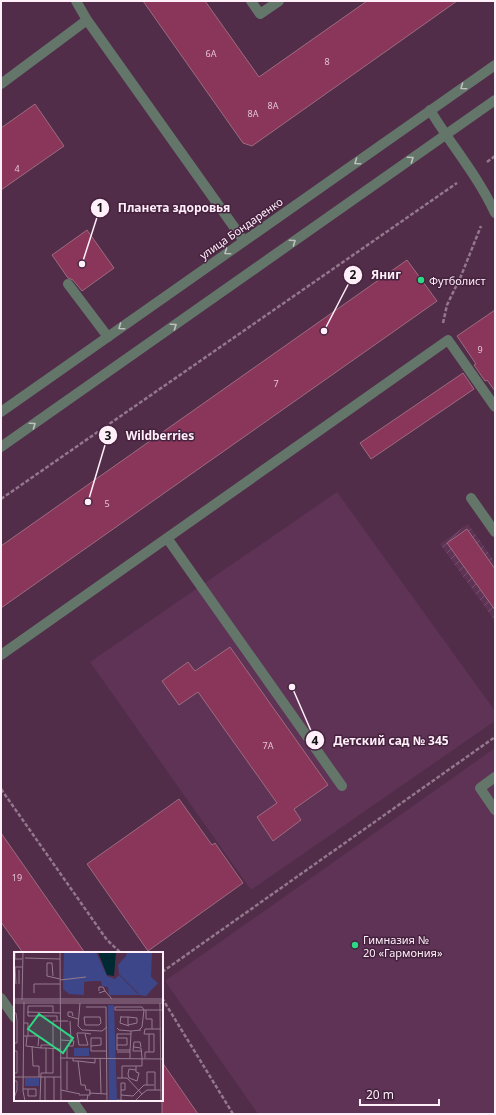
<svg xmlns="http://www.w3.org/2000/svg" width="496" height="1115" viewBox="0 0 496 1115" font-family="'Noto Sans',sans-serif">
<defs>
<pattern id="industrial-furrows" width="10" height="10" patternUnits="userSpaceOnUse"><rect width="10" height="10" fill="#5e3355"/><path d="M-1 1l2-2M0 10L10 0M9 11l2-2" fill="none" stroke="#76516e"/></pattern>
</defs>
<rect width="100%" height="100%" fill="#512d49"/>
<path fill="#5e3355" d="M337,492L495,711V721L251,890L90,662Z
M495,748V1114H258L165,981Z"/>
<path fill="url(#industrial-furrows)" d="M468,524L495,562V621L440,544Z"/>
<path fill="#8a365b" stroke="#9d6b7e" d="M143,1H205L259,77L367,1H457L252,146L243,143Z
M35,104L64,146L1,190V128Z
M87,230L114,268L82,291L73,280L68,278L52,255Z
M407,260L437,301L1,608V546Z
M495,310V391L487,380L485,381L474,365L476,364L457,336Z
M463,373L474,389L371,459L360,443Z
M467,529L495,569V610L447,543Z
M230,647L328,785L294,809L301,820L273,841L257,817L277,803L198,692L179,705L162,681L188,662L195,671Z
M179,799L212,845L215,843L243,883L148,951L87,864Z
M1,833L85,953H23L1,922Z
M162,1062L198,1114H162Z"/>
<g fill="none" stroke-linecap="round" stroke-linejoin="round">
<path stroke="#93778c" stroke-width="2.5" stroke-dasharray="4 2" stroke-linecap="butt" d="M487,162L495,156
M443,323L447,305L461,276L481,226
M1,499L457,183
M1,789L107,940L121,953
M162,972L495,737
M162,998L233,1114"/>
<path stroke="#637669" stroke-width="10" d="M76,1L87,20L244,241
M251,1L260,14L279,1
M1,84L87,20
M430,110C451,145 478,176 495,213
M68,284L108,337
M471,498L495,532
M167,538L342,786
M1,655L448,340L495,407
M495,777L480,788L495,810
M1,998L15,1018
M72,1100L82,1114"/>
<path stroke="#637669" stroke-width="10" d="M1,412L495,65
M1,447L495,100"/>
</g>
<defs><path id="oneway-chevron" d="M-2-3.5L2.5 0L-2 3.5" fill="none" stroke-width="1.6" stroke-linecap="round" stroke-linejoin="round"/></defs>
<g stroke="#c0bfbf">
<use href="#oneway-chevron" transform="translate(463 87) rotate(145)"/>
<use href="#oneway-chevron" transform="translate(411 159) rotate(-35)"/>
<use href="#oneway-chevron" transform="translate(357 162) rotate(145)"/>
<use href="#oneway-chevron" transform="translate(293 242) rotate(-35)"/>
<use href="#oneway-chevron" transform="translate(227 252) rotate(145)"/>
<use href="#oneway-chevron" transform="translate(174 326) rotate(-35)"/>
<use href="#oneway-chevron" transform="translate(121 327) rotate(145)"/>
<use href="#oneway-chevron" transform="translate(33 425) rotate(-35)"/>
</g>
<g fill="#2dd884" stroke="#46223f" stroke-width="1.5">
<circle cx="421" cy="280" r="4"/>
<circle cx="355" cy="945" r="4"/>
</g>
<g text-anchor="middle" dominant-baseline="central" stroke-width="3" stroke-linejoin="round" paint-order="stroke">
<g font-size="9" fill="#e1c1d2">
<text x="211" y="53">6А</text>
<text x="327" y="61">8</text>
<text x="273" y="105">8А</text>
<text x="253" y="113">8А</text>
<text x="17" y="168">4</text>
<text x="480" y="349">9</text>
<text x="276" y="383">7</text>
<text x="107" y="503">5</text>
<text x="268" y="745">7А</text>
<text x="17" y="877">19</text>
</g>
<g font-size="11" fill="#feeff9" stroke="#46223f">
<text transform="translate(241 228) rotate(-35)">улица Бондаренко</text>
</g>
<g font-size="11" fill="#feeff9" stroke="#46223f" text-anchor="start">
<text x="429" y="280">Футболист</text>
<text x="363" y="939">Гимназия №<tspan x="363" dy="13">20 «Гармония»</tspan></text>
</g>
</g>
<g transform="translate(14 952)">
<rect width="149" height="149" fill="#512d49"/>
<path d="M113,0H138L137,25L144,31L132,44L118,42H125L105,22L104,13L112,4ZM25,114V134H11V126H25Z" fill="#3d4689"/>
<path d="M50,0H82L93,24L101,27L105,23L125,43H95L94,35L88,34L87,29H79L70,30V43L55,42L49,37ZM94,53H100L103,149H95ZM60,96H75V104H60Z" fill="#3d4689"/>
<path d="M84,0H102L100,24L93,23Z" fill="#002a33"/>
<path fill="none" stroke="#967b8f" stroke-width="1" d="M1,0V7H8M46,0L47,149M11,6L46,7M5,18V32M39,24L38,11H33V24L46,27M46,28L72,25M2,32L1,15H8M85,39V35H89L91,39M20,41V32H46M85,41L91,39L98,47M0,47H149M8,48L9,0M0,49H149M10,50L9,139L11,149M0,51H149M66,51L64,74L68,78L88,79L93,75M146,51L147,149M14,54V64H43V69M14,54H39V60M72,55H92L93,149M132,58V67H138V77M13,60L46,61M0,61H2L3,69V91H0M59,64L58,60H54V64L64,67M107,64L106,71L115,74M70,65H86L87,71L85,73H71ZM107,65H114V73L123,71V66L114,65M56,69L57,88M10,71H14V84M103,76L105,78L117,79M125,78L128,75L130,58L128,55H101V58H149M71,82L74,93H65L63,81H70L77,82M117,82V79L127,78M135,82V100M10,84H13L12,94L27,96M13,84H25L24,94M103,86H113V93H103M47,88L60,89L59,94H53V106M18,94L19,114H25V125M77,94L87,93V86H77V99H93M120,95L127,96L128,106M127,95L126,90H120L119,99H128M32,96H27V93H39V69H54M116,98L117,82H103V98H116V106M0,99H3V121H0M103,100H116M46,106L149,107M59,106V109H64L67,133H71L72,138H76V143H65M86,106L87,141M131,106V100H140V82H130L131,77H147M53,109V138M64,109L81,111V106M122,118L115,117L114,122L115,126L123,129L125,121L122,120V114M32,121V96L47,97M0,125H40M103,126H108V114H128V106M0,129H3V138L0,146M140,133H133V120H141V138M9,137H14V144H22V137H14M47,138L66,142M75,141L93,142M128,142L133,138H147M107,143L119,144L130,133H133M66,148H73L74,143M103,148L121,149L128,142L113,126H108M107,148V131H111V138H107M26,149L27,121H39V96M31,149V125M40,149V125H47"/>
<path fill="#2dd884" fill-opacity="0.15" stroke="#2dd884" stroke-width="2" d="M25,62L59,86L49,101L14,77Z"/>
<rect width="149" height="149" fill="none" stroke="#feeff9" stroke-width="2"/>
</g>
<path fill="none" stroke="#feeff9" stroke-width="1.5" d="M82 264L100 208M324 331L353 275M88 502L108 435M292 687L315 740"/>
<g fill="#feeff9" stroke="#46223f" stroke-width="1.5">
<circle cx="82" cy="264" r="4"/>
<circle cx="324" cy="331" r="4"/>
<circle cx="88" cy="502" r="4"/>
<circle cx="292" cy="687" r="4"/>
<circle cx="100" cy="208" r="10"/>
<circle cx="353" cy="275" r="10"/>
<circle cx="108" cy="435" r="10"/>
<circle cx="315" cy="740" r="10"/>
</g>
<g font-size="12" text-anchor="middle" font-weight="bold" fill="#111">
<text x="100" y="212">1</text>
<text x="353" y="279">2</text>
<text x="108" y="440">3</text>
<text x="315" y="745">4</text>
</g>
<g font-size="12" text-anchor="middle" font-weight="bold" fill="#feeff9" stroke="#46223f" stroke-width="3" stroke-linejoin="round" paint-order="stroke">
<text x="174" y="212">Планета здоровья</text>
<text x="386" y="279">Яниг</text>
<text x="160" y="440">Wildberries</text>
<text x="391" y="745">Детский сад № 345</text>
</g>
<rect width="496" height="1115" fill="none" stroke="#feeff9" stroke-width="4"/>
<path d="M360 1099v6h79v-6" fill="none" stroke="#feeff9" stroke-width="2"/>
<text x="366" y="1099" font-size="12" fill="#feeff9" stroke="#46223f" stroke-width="3" paint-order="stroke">20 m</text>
</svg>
